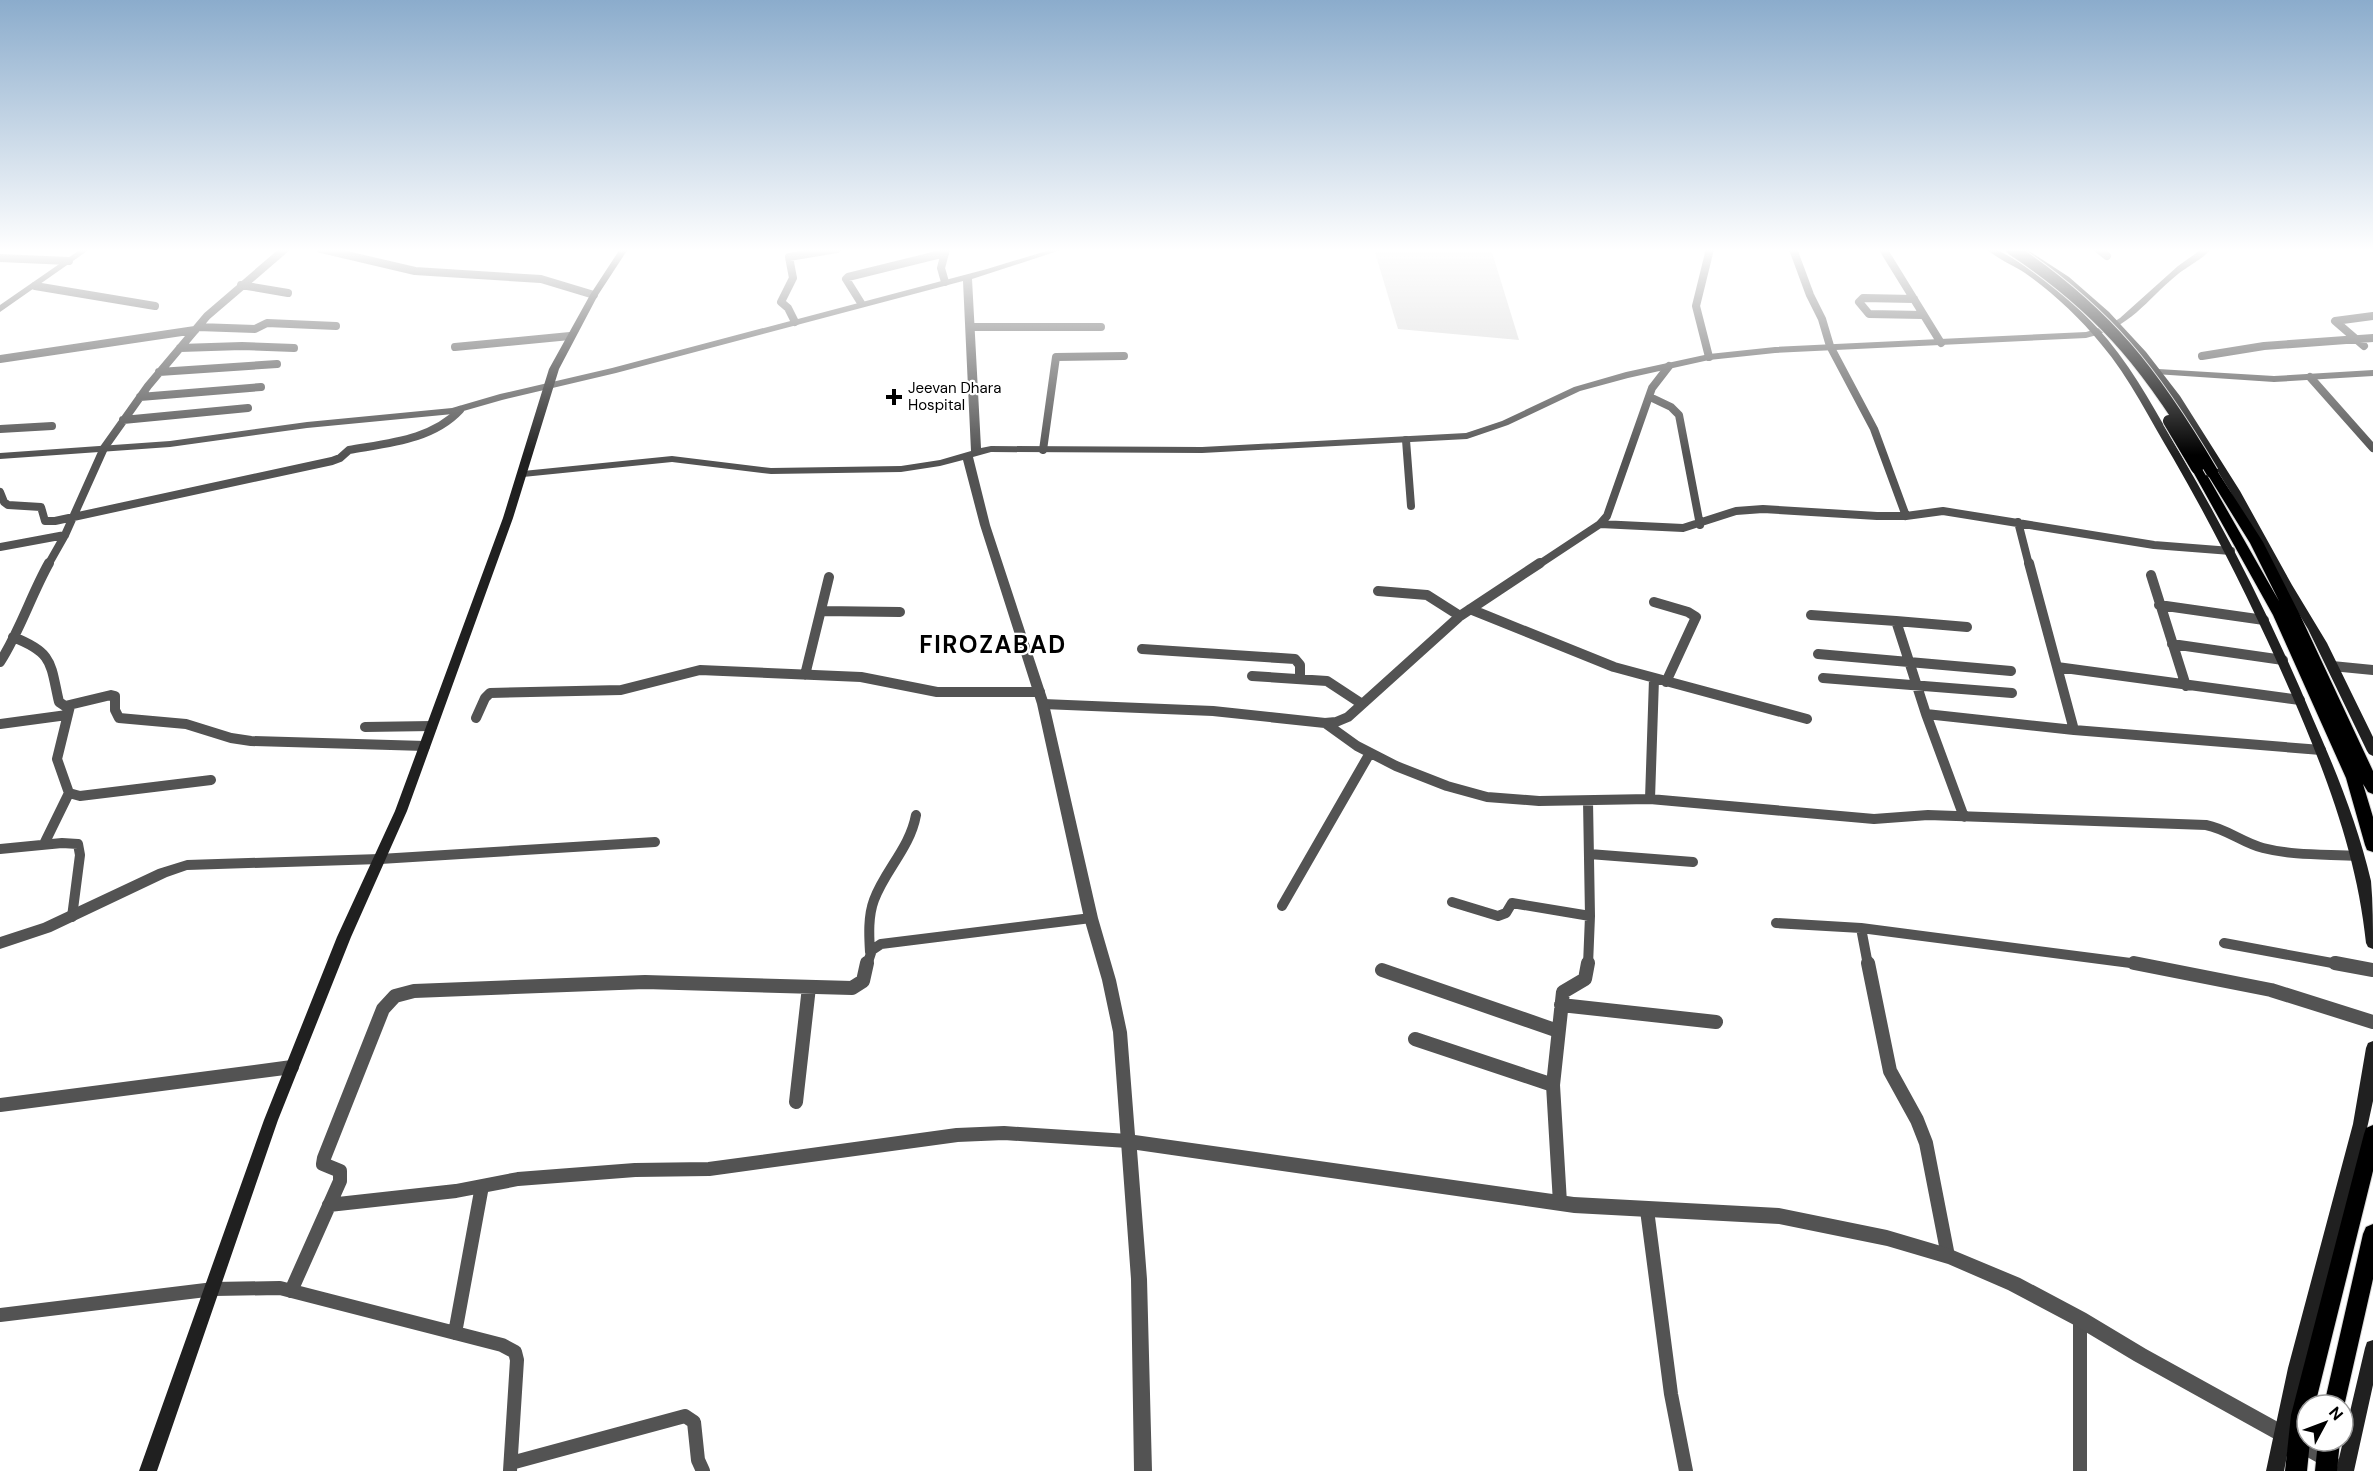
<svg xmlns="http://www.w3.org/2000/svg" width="2373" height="1471" viewBox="0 0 2373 1471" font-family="'DM Sans',sans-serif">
<rect width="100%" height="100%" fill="#fff"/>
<path fill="#dadada" d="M1374,249H1491L1519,340L1398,329Z"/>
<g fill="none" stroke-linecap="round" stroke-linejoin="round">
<g stroke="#dbdbdb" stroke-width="2">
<path id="primary" d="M2197,464L2203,468L2279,601L2250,543L2206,472L2208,469H2216L2263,542L2300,615L2373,771V794L2368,792L2363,784L2373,817V852L2367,850L2365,845L2346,778L2273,615L2191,468Z
M2373,1125V1171L2315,1405H2307V1441H2310L2307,1471H2285L2291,1415L2364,1134L2366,1128Z
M2373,1224V1279L2343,1411V1405H2324L2363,1234L2366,1227Z
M2318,1441H2340L2337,1471H2315Z"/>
</g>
<path stroke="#535353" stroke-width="8" d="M321,249L415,271L541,279L594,295
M1793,249L1810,295L1822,319L1830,346L1874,429L1906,516
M1883,249L1941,343
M2098,249L2107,256
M0,258L69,261
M945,282L941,268L946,249
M241,285L288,293
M35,286L155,306
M1914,299L1863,298L1859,302L1869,314L1923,315
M861,303L846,279L848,277L945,253
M795,322L788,308L781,302L793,278L789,257L837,249
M198,327L255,329L267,323L336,326
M970,327H1101
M2364,346L2335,321L2373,316
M455,347L570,336
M180,348L242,346L294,348
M2202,356L2264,346L2373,338
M1709,357L1696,306L1710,249
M0,359L195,330
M159,372L277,364
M2310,377L2373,448
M140,397L261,387
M1650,397L1671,407L1679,415L1700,525
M123,420L248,408
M0,429L52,426
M1406,440L1411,506
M1043,450L1056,357L1124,356
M0,492L4,502L8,505L41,507L45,521H55L332,461L340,458L349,450C388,443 432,440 460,410
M2018,522L2029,565
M1600,524L1683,528L1736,511L1763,509L1877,516H1906L1943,511L2154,545L2231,551
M0,547L65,535
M48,565L65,535L104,448L148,386L207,316L285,249
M1538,565L1600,524L1607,516L1652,388L1669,366"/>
<path stroke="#535353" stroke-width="10" d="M2029,563L2074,730
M2151,575L2186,686
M1378,591L1427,595L1460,616
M1654,602L1688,612L1696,617L1666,682
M2159,605L2264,620
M1470,609L1614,667L1807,719
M821,611L900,612
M1811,615L1896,621L1926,714L1964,817
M1896,621L1967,627
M13,637C54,653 50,663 59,702L65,706L111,695L115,696V710L119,718L186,724L231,738L251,741L425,746
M2172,644L2283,660
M1142,649L1295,659L1300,665V678
M1818,654L2011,671
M0,662C20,631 31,595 49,563
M2332,666L2373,670
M2057,667L2300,700
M805,675L829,577
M1252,676L1327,681L1362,704
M1823,678L2012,693
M1043,704L1213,711L1325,723L1336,722L1348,717L1460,616L1540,563
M70,706L57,759L69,793L80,796L211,780
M1926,714L2074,730L2321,750
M476,718L485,698L490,693L621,690L700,670L861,677L937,692H1040
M1325,723L1357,746L1396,766L1447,786L1487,797L1539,801L1650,799L1874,819L1928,815L2206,825C2227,829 2243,843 2263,848C2294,856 2327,854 2358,856
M0,724L67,715
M365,727L432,726
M1650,799L1654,679
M44,844L69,793
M0,849L62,843L78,844L80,855L72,917
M1589,854L1693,862
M380,859L655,842
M1452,902L1498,916L1506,913L1512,903L1590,916
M1282,906L1370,753
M1776,923L1861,928L2146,965
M1861,928L1868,965
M2224,943L2343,965
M870,952C869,935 868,916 874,900C885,870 910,848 916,815
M867,965L872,950L881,944L1091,918
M1588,965L1590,916L1588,801"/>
<path stroke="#535353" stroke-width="14" d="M1868,963L1890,1071L1917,1120L1926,1143L1948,1256
M2134,963L2271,990L2373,1022
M2335,963L2373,970
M1382,970L1558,1031
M1561,1005L1716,1022
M1415,1039L1553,1085
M796,1102L809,987
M0,1105L292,1067
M1560,1203L1553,1085L1563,992L1585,979L1588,963
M329,1205L456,1191L518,1179L635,1170L709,1169L957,1135L1004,1133L1128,1141
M1647,1210L1671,1394L1686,1471
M291,1291L340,1181V1171L323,1164L324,1158L383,1009L395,996L414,991L645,982L852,988L863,981L867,963
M0,1315L214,1289L280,1288L502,1345L515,1352L517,1360L510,1471
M2080,1319V1471
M455,1333L482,1186
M511,1463L685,1416L694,1422L698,1460L703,1471"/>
<path fill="#535353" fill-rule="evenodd" d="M81,249H90L0,312V305Z
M1053,249H1064L972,279L981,448L991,446L1202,447L1466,433L1502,421L1574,387L1626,372L1709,354L1775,347L2086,332L2109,325L2120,318L2178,266L2202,249H2211C2203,259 2188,266 2178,274C2144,302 2132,327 2086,338L1775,353L1709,360L1628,378L1580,391L1508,425L1467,439L1202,453L991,452L973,457L990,525L1049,704L1098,918L1116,980L1127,1032L1135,1135L1574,1197L1779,1208L1887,1230L1948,1248L2020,1278L2086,1313L2146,1349L2307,1438V1441C2318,1442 2335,1451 2340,1461L2337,1467L2331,1470L2325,1467L2134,1361L2074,1325L2008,1290L1948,1264L1887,1246L1779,1224L1574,1213L1137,1150L1147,1279L1152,1471H1134L1131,1279L1113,1032L1102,980L1084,918L1037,704L980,525L963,460L940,466L901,472L771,474L672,462L523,477L518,474L523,471L672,456L771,468L901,466L940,460L971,451L963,281L616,373L502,400L453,414L307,428L170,447L0,459V453L170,441L307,422L452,408L500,394L612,368L987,269Z
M2158,369L2274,376L2373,370V376L2274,382L2155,374V370Z
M380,854L385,855L386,859L385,863L380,864L187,870L167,877L51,932L0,949V937L43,923L158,869L187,860Z"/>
<path fill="#202020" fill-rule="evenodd" d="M620,249H628L598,295L559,369L513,518L407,811L351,937L278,1120L157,1471H139L264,1120L337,937L395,811L503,518L549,369L590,295Z
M1987,249H1996C2039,272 2077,303 2108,340C2137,375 2158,416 2181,455C2231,540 2275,628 2313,719C2336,771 2358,825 2371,881C2373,903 2373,927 2373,949L2368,947L2366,943C2357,855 2326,774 2291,693C2256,613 2217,534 2173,458C2150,420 2130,378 2101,344C2079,317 2053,293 2025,273C2013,265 1997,259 1987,249Z
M2017,249H2026L2069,277L2109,312L2146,352L2180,396L2240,491L2292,585L2327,643L2373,737V756L2369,754L2367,751L2308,629L2282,586L2230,491L2173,400L2139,356L2103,316L2063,281Z
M2373,1041V1101L2368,1124L2304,1368L2284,1471H2266L2288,1368L2353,1124L2366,1048L2368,1043Z
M2373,1340V1385L2354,1471H2336L2365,1348L2367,1342Z"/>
<use href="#primary" fill="#000" fill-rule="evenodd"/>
<g stroke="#dbdbdb" stroke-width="14" stroke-linecap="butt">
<path id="primary-bridge" d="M2012,249C2108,313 2154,374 2212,472
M2169,421L2197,468"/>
</g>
<use href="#primary-bridge" stroke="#000" stroke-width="12"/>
</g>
<linearGradient id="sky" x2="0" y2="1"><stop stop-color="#8baccc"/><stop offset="0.55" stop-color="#fff"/><stop offset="1" stop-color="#fff" stop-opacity="0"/></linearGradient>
<rect width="2373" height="455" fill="url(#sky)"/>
<path fill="#000" stroke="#fff" stroke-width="2" d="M891 388h6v6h6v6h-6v6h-6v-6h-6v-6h6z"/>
<g text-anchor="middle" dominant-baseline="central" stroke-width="4.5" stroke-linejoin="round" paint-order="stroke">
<g font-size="15" fill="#000" stroke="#fff" text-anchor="start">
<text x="908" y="388">Jeevan Dhara<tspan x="908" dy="17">Hospital</tspan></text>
</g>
<g font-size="24" font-weight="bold" letter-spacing="1.5" fill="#000" stroke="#fff">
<text x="993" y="644">FIROZABAD</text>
</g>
</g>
<g transform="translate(2325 1423) rotate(49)"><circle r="28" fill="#ffffff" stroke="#999999" stroke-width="1.5"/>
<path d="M0-4.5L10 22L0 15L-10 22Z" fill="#000000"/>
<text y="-9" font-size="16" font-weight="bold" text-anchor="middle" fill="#000000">N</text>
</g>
</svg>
